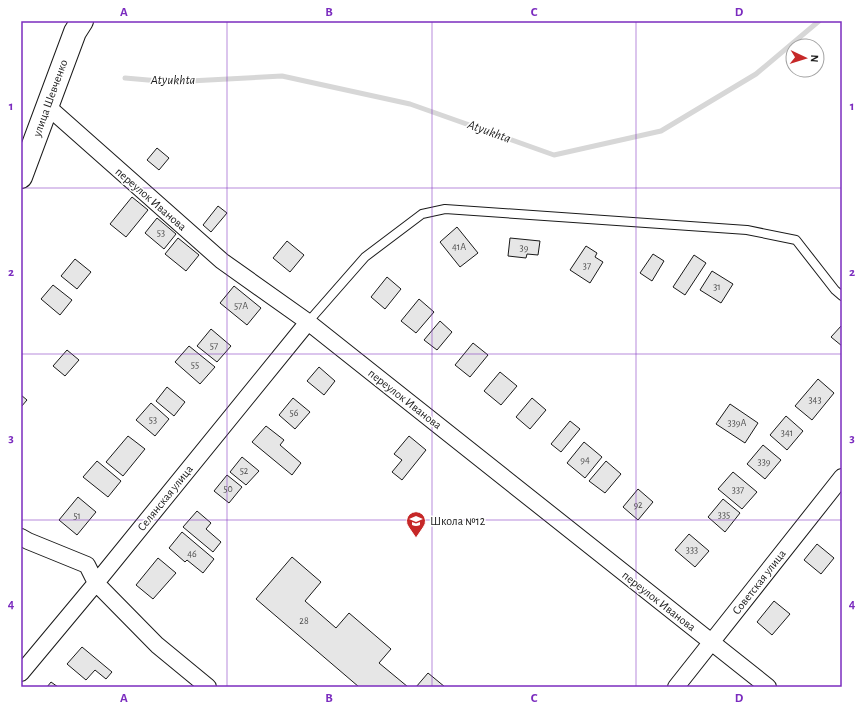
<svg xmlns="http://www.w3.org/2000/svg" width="863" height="708" viewBox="0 0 863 708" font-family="'Alegreya Sans',sans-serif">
<rect width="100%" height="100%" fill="#fff"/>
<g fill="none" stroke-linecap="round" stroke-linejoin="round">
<path stroke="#d7d7d7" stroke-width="5" d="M125,78L171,82L282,76L410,104L554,155L661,131L756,74L819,21"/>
</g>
<path fill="#e6e6e6" stroke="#1a1a1a" d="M157,148L169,158L159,170L147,160Z
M132,197L148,210L126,237L110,224Z
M218,206L227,213L211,232L203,225Z
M157,218L176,234L164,249L145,233Z
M457,227L478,253L460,267L440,242Z
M178,238L199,255L186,271L165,254Z
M510,238L540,241L538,255L527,254L526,258L508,256Z
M287,241L304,255L290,272L273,258Z
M586,246L597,253L595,257L603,262L590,283L570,270Z
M653,254L664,261L652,281L640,273Z
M694,255L706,263L685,295L673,287Z
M75,259L91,272L77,289L61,276Z
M712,271L733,284L721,303L700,290Z
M387,277L401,289L385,309L371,297Z
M53,285L72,300L60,315L41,299Z
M234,286L261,308L247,325L220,303Z
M419,299L434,312L416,333L401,321Z
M440,321L452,332L437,350L424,340Z
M842,325V346L831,337Z
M211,329L231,346L217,362L197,346Z
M473,343L488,355L470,377L455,365Z
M189,346L215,367L200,384L175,362Z
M67,350L79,360L65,376L53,366Z
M319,367L335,381L324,395L307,381Z
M500,372L517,386L501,405L484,391Z
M818,379L834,393L812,420L795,406Z
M167,387L185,402L174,416L156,401Z
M21,395L27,400L21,407Z
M293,398L310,412L295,429L279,415Z
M532,398L546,410L530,429L516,417Z
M151,403L169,419L155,436L136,420Z
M730,404L758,423L745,443L716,424Z
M786,416L803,431L787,450L770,435Z
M570,421L580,429L561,452L551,444Z
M266,426L284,440L280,445L301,463L292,475L252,442Z
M128,436L145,449L123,476L106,462Z
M409,436L426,450L402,480L392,472L402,460L394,454Z
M584,442L602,457L585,478L567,463Z
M763,445L781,460L765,479L747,464Z
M242,457L259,471L246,485L230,472Z
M97,461L121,481L108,497L83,477Z
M606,461L621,474L605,493L589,481Z
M733,472L757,492L742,509L718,489Z
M227,475L242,487L229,503L214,491Z
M638,489L653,502L638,520L623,507Z
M78,497L96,512L77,535L59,520Z
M723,499L740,513L725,532L708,517Z
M197,511L211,523L206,529L221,542L213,552L183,527Z
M182,532L214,559L203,573L187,560L185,562L169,548Z
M689,534L709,551L695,567L675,550Z
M817,544L834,558L821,574L804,560Z
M292,557L321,582L305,601L336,628L349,613L391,649L379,663L408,687H359L256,599Z
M158,558L176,573L153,599L136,585Z
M774,601L790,614L772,635L757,622Z
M82,647L112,672L106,679L95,670L86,680L67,664Z
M428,673L445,687H416Z
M51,682L58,687H47Z"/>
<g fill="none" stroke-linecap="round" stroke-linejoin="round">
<g stroke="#1a1a1a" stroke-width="10">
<path id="lane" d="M308,322L365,257L422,214L445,209L747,230L796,240L835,290L842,296"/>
</g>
<g stroke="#1a1a1a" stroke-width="18">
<path id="street" d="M47,106L222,261L308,322L768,687
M21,537L28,541L87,565L96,583L157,645L208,687
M21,673L96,583L308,322
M676,687L842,477"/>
</g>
<g stroke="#1a1a1a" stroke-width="24">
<path id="secondary" d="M21,177L75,32L82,21"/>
</g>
<use href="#lane" stroke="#fff" stroke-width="8"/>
<use href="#street" stroke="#fff" stroke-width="16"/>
<use href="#secondary" stroke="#fff" stroke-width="22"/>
</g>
<path fill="none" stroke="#7b2cbf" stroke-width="1" stroke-opacity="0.55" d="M227,21V687M432,21V687M636,21V687M21,188H842M21,354H842M21,520H842"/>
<defs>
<g id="school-pin" transform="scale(1)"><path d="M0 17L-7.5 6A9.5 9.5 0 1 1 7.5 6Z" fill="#c62828" stroke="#fff"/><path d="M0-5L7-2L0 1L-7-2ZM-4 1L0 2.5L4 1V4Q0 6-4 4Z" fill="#fff"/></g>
</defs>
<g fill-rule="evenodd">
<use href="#school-pin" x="416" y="521"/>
</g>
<g text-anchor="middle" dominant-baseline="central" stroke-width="3" stroke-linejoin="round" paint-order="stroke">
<g font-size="10" fill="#4d4d4d">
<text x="161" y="233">53</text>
<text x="459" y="247">41А</text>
<text x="524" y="248">39</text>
<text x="587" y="266">37</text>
<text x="717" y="287">31</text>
<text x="241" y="306">57А</text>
<text x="214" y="346">57</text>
<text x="195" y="365">55</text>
<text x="815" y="400">343</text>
<text x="294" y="413">56</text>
<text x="153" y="420">53</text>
<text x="737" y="423">339А</text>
<text x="787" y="433">341</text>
<text x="585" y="460">94</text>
<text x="764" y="462">339</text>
<text x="244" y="471">52</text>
<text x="228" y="489">50</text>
<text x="738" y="490">337</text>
<text x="638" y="505">92</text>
<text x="724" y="515">335</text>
<text x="77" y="516">51</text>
<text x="692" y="550">333</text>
<text x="192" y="554">46</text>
<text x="304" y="621">28</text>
</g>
<g font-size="12" fill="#1a1a1a" stroke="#fff">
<text transform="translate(50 98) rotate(-70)">улица Шевченко</text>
<text transform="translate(151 199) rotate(41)">переулок Иванова</text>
<text transform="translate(405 399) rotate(38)">переулок Иванова</text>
<text transform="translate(165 498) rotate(-51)">Селянская улица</text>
<text transform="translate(759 582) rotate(-52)">Советская улица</text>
<text transform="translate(659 601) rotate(38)">переулок Иванова</text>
</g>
<g font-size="12" fill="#1a1a1a" stroke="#fff" text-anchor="start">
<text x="430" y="521">Школа №12</text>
</g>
<g font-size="13" font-style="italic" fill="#1a1a1a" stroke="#fff">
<text x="173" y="80">Atyukhta</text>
<text transform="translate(489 132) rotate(20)">Atyukhta</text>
</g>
</g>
<rect width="863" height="708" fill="none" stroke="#ffffff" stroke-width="44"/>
<g transform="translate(805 58) rotate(94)"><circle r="19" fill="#ffffff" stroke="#a3a3a3"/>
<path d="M0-3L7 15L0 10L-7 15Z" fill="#c62828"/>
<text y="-6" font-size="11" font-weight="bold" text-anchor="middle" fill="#1a1a1a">N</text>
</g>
<rect x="22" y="22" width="819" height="664" fill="none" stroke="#7b2cbf" stroke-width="1.5"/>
<g font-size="13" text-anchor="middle" font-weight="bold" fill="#7b2cbf">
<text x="124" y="16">A</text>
<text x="329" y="16">B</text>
<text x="534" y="16">C</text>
<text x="739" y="16">D</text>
<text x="11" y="110">1</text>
<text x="852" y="110">1</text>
<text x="11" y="276">2</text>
<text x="852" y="276">2</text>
<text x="11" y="442">3</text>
<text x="852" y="442">3</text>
<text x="11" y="608">4</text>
<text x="852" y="608">4</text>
<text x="124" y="702">A</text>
<text x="329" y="702">B</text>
<text x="534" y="702">C</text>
<text x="739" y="702">D</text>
</g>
</svg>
